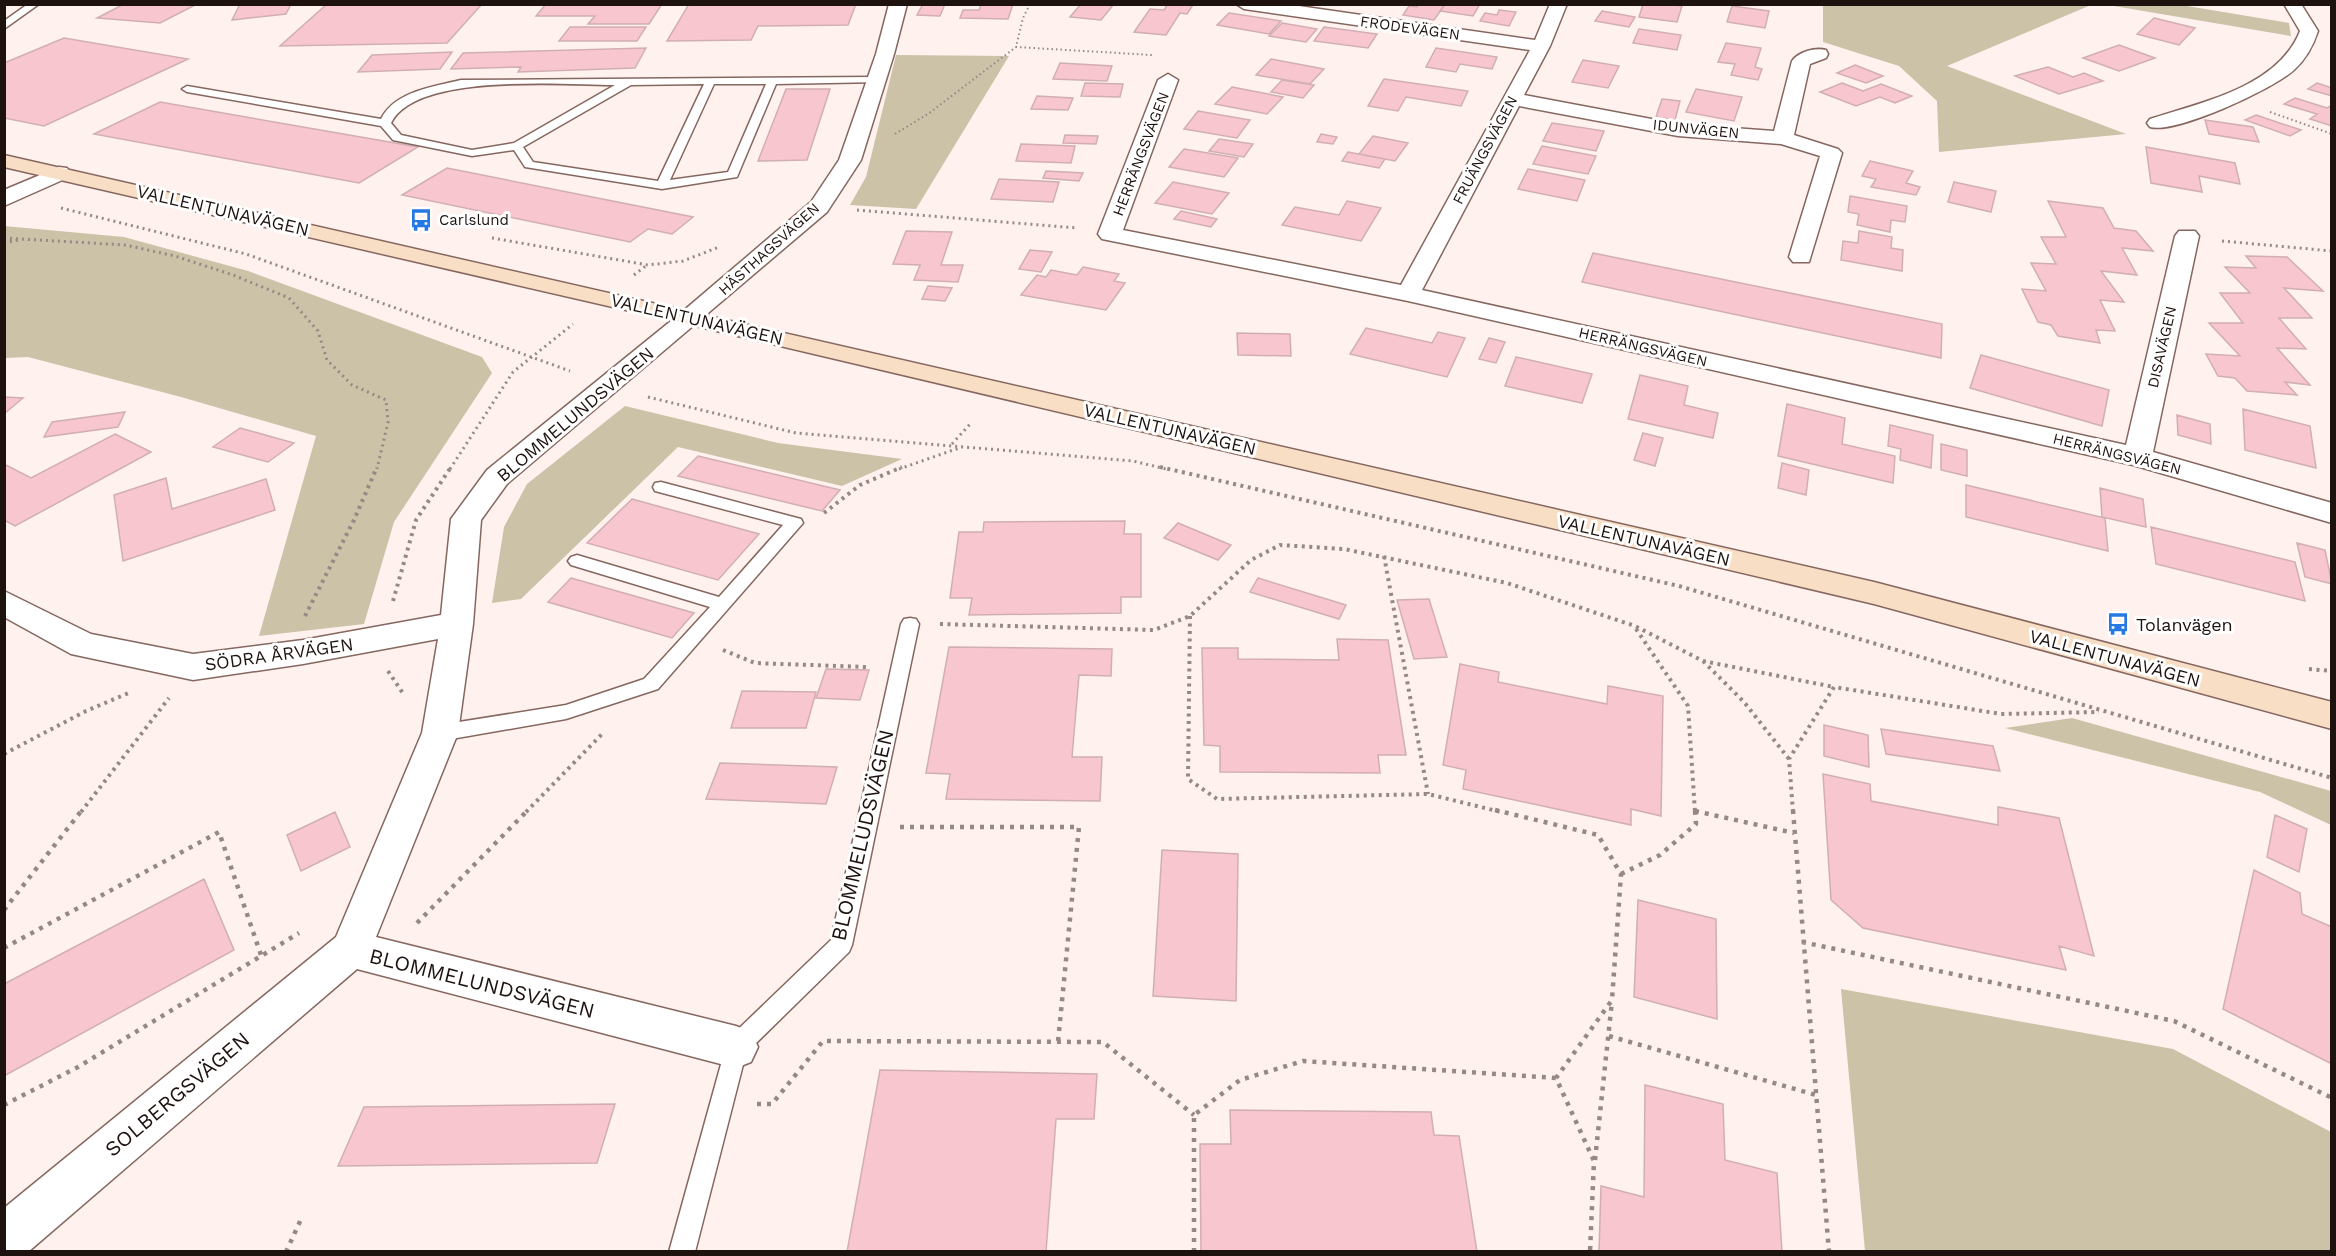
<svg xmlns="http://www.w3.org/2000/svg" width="2336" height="1256" viewBox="0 0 2336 1256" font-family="'Work Sans',sans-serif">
<rect width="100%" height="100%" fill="#fff1ed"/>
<path fill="#cbc2a8" d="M1823,5H2091L1947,66L2126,134L1939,152L1937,101L1899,66L1823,42Z
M2108,5H2181L2289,23L2291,36Z
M896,55L1009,56L916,209L850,205L866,177Z
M4,226L124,237L248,271L482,357L492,373L394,522L364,624L259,636L316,436L181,397L28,357L5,358Z
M625,406L778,443L902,459L842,486L678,447L521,599L492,603L504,527L527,484Z
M2072,718L2331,791V825L2260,792L2005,728Z
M1841,989L2173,1049L2331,1132V1251H1865Z"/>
<path fill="#f8c6ce" stroke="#d1aeb4" stroke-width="1.5" d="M124,4H197L160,23L97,18Z
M240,4H291L286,14L232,20Z
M327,4H482L447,43L280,46Z
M546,4H662L649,24H588L595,16H536Z
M689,4H856L848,25L758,26L751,40L667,41Z
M923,4H945L940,16L917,15Z
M975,4H1013L1008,19L960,18L963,10H979L981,5Z
M1081,4H1114L1101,20L1070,17Z
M1168,4L1193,5L1187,14L1180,13L1166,35L1134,32L1150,9L1164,10Z
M1419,4H1434L1444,6L1434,20L1403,15L1409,6L1417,7Z
M1445,4H1480L1473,16L1440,11Z
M1643,4H1668L1682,6L1677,22L1639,17Z
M1732,6L1769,11L1765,28L1727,22Z
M1499,10L1516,12L1509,26L1480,21L1485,13L1497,15Z
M1602,11L1635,17L1629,27L1595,21Z
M1229,13L1281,21L1269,34L1217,25Z
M2154,18L2195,28L2179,45L2137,34Z
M1282,23L1317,29L1306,42L1269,36Z
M570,27H646L637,41H559Z
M1324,27L1377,34L1368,48L1314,41Z
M1639,29L1681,35L1677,50L1633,43Z
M64,38L188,59L44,126L4,118V63Z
M1726,43L1761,48L1755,67L1762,69L1758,80L1731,75L1735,64L1718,62Z
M2119,45L2155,58L2119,71L2083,58Z
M646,48L635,68L518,72L521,67L451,69L463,53Z
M1436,48L1497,57L1492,69L1460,64L1456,72L1426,67Z
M452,52L440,69L358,72L372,55Z
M1271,59L1324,69L1310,84L1256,75Z
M1583,60L1619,66L1608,88L1572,82Z
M1060,63L1112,66L1107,81L1053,79Z
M1855,65L1883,76L1866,83L1837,73Z
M2048,67L2073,77L2084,73L2103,81L2059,94L2015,76Z
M1384,79L1468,91L1461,106L1406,97L1398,111L1368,106Z
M1282,80L1314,85L1303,98L1271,92Z
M1085,83L1123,84L1120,97L1081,96Z
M1842,83L1863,91L1881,84L1912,96L1895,103L1880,97L1856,106L1820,92Z
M2317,83L2332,88V96L2308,89Z
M1232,87L1283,97L1267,114L1215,104Z
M786,89H830L807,160L758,161Z
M1696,89L1742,97L1734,121L1686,112Z
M1037,96L1073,98L1068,110L1031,109Z
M2295,98L2327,108L2332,105V126L2310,119L2317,114L2284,104Z
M1662,99L1680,101L1675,120L1656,117Z
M160,102L418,147L359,183L94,134Z
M1198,111L1250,120L1237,138L1184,129Z
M2256,115L2301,130L2290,136L2245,120Z
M2205,120L2253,127L2259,142L2209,134Z
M1552,123L1604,131L1596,151L1543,141Z
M1321,134L1337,137L1333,144L1317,142Z
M1065,135L1098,136L1096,144L1063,143Z
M1373,136L1408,143L1395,161L1359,154Z
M1219,139L1253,144L1244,157L1209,151Z
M1021,144L1075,146L1071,163L1016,161Z
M1542,146L1596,156L1588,174L1533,164Z
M2146,147L2235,163L2240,184L2199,176L2202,192L2151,183Z
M1184,149L1238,158L1224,177L1169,167Z
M1348,152L1385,159L1379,168L1342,161Z
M1870,161L1913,171L1906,183L1920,187L1916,195L1871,187L1876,179L1862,176Z
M447,168L693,217L672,234L648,229L630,242L402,195Z
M1528,169L1585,180L1577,201L1518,189Z
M1046,171L1083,173L1079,181L1043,178Z
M999,179L1059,182L1053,202L991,199Z
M1173,182L1229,193L1212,214L1155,203Z
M1954,182L1996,191L1991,212L1948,202Z
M1850,196L1907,206L1905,222L1891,220L1890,232L1857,225L1859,214L1848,212Z
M1347,201L1381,208L1361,241L1282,225L1295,207L1339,215Z
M2048,201L2103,208L2114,228L2136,231L2153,251L2122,248L2137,275L2101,271L2124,302L2100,300L2115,331L2096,330L2100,343L2058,336L2051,325L2038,322L2022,289L2046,291L2031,263L2056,264L2041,237H2066Z
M1181,211L1217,219L1211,227L1174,219Z
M906,231L952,232L941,265H963L958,282L914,280L920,265L893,264Z
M1859,231L1892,237L1891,248L1903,250L1902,271L1841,260L1843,241L1858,243Z
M1030,250L1052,252L1041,272L1019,269Z
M1593,253L1942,324L1941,358L1582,282Z
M2246,256L2287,257L2323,291L2284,288L2312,318H2279L2306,349L2277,348L2310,385L2285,382L2297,395L2247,391L2235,378L2218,376L2206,354L2240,356L2209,323H2243L2220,293H2250L2225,267L2256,268Z
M1083,267L1119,274L1114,281L1125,283L1106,310L1021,295L1037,275L1046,277L1051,270L1077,275Z
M928,286L952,288L945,301L922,299Z
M1366,328L1432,343L1438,332L1465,338L1447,377L1350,354Z
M1237,333L1290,334L1291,356L1238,355Z
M1489,338L1505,342L1496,363L1479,359Z
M1981,355L2109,390L2102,426L1970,388Z
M1516,357L1592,374L1582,403L1505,386Z
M1640,375L1688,386L1684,405L1718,413L1713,438L1628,419Z
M4,397L23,398L4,414Z
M1787,404L1845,418L1842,444L1895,456L1893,483L1778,456Z
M2243,409L2310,426L2316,468L2245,450Z
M125,412L118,427L44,437L52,422Z
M2177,415L2210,424L2211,444L2178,435Z
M1890,425L1933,435L1931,468L1900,460L1901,449L1888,446Z
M240,428L294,443L268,462L213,447Z
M1643,433L1663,438L1655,466L1634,460Z
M115,434L151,452L15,526L4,520V464L31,478Z
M1941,444L1967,450V476L1941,470Z
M698,456L840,490L822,511L678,476Z
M1782,463L1809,470L1806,495L1778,488Z
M166,478L172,509L266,479L275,510L123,561L114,495Z
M1966,485L2105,518L2108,551L1966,517Z
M2100,488L2143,499L2146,527L2102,517Z
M632,499L759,534L718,580L587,543Z
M1125,521L1124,534H1141V597H1121V613L969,615L972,598H950L959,532H983L984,522Z
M1178,523L1231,545L1218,560L1164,538Z
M2151,527L2295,562L2305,601L2156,564Z
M2297,543L2325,550L2332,584L2305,577Z
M571,578L694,613L672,638L548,602Z
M1258,578L1346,605L1339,619L1250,592Z
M1429,599L1447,657L1414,659L1397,600Z
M1337,639L1388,640L1406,755H1378L1380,773L1220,772V746L1204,745L1202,648H1238V659L1339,660Z
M949,647L1112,649L1111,676L1079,675L1072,757H1102L1100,801L946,799L950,774L926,773Z
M1460,664L1499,672L1498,682L1607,704L1608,686L1663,696L1661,816L1631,809V825L1463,789L1466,770L1443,765Z
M826,669L869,670L860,700L816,698Z
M742,691L816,692L806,728H731Z
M1824,725L1868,735L1869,767L1824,756Z
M1881,729L1993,746L2000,771L1886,754Z
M720,763L837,767L826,804L706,799Z
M1823,774L1870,784L1871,801L1998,825V807L2059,818L2094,956L2059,946L2066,970L1863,928L1831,900Z
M335,812L350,847L301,871L287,835Z
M2275,815L2307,829L2299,872L2267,857Z
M1162,850L1238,854L1236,1001L1153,996Z
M2254,870L2300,893L2302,914L2332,927V1064L2223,1009Z
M204,879L234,950L4,1076V984Z
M1638,900L1716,919L1717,1019L1634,997Z
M880,1070L1097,1074L1094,1119H1056L1046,1252H847Z
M1645,1085L1723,1104L1725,1160L1777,1173L1782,1252H1599L1601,1186L1644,1197Z
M615,1104L597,1163L338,1166L364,1107Z
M1230,1110L1431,1112L1434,1135L1459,1136L1477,1252H1201L1200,1144H1231Z"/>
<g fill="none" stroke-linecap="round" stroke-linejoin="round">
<g stroke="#856760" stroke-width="3">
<path id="service" d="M28,4H39L4,29V21Z
M877,77L882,80L881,82L776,84L737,177L662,189L525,167L514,150L472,156L393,140L381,126L187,92L182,89L187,86L381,119C395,91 433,87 461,80ZM704,84L658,181L533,162L523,147L631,85ZM714,84H766L728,172L670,180ZM615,85L514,143L472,150L401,135L391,123C416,72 564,85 615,85Z
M661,482L801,519L803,523L658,689L566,719L440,741L433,738L430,733L433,728L440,725L566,705L644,679L710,607L571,565L568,561L571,557L577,555L719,597L783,525L655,491L653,487L655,483Z
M910,618L916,619L919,624L852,945L849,952L746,1053L695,1252H669L728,1039L831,940L901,624L904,619Z"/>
</g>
<g stroke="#856760" stroke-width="3">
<path id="minor" d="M889,4H907L894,54L861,160L827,212L507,484L481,520L473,624L458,733L376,937L736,1026L751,1032L758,1047L751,1062L736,1068L357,969L28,1252H4V1208L336,937L422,733L438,639L303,664L193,680L71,654L4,617V591L91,634L193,654L303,640L441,615L451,519L487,470L682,312L811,202L839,160L876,54Z
M1236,4H1285L1535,40L1550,4H1567L1550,46L1524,95L1678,124L1774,131L1792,61C1798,52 1815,47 1826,50L1828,54L1826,58L1810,64L1794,135L1838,149L1842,153L1809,262H1793L1789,257L1820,156L1781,144L1678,136L1519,106L1422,290L2126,445L2175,236L2179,231H2195L2199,236L2153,452L2332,503V523L2133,465L1408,301L1102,239L1098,234L1158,80L1168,74L1178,80L1123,230L1401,285L1530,50L1244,9Z
M2284,4H2301L2318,31C2313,46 2306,59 2294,70C2273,89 2176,134 2150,127L2147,123L2150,119C2202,102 2278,87 2300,31Z
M59,167L67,168L70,173L67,178L4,206V190Z"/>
</g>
<g stroke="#856760" stroke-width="3">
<path id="secondary" d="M4,155L1874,582L2332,702V729L1874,604L691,325L4,167Z"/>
</g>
<path stroke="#968985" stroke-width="2" stroke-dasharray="1.5 3" stroke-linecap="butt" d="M1030,4L1023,18L1016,47L1152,55
M2270,112L2332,134
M895,134L928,114L1016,47"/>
<path stroke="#968985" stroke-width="3" stroke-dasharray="2 4" stroke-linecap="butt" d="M61,208L246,254L570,371
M857,210L1077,228
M4,238L125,245L175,256L233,275L289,298L318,331L327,360L352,385L386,400L388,422L377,469
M492,238L648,265L683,261L719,247
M2222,241L2332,251
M4,243L18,240
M634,275L647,265
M648,397L796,433L1133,461L1166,469
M952,444L971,423
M450,469L513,372L573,324
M899,469L962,447"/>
<path stroke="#968985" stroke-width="4" stroke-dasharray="3 4.5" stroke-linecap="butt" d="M1160,467L1679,586L2332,778
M824,513L860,485L902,467
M1384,556L1428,794
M393,601L416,520L451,467
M305,616L354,520L377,467
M1190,616L1188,779L1217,799L1428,794L1501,812
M940,624L1154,630L1190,616L1251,560L1280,545L1344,549L1507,583L1635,626L1703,661L1834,687
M1636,629L1688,706L1695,812
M723,650L755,663L866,667
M1703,661L1744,702L1789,759
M2309,669L2332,671
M388,671L404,695
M4,754L86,711L131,692
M1695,811L1698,812
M81,812L169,698
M526,812L603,733
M1793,812L1789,759L1834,687L2001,714L2099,712"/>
<path stroke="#968985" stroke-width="4.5" stroke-dasharray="4 6" stroke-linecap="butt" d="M1495,810L1598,835L1621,874L1612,1000L1556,1078L1594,1161L1590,1252
M1793,810L1829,1252
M1695,811L1794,833
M900,827H1079L1058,1042
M1621,874L1660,855L1696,824L1695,810
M4,910L82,810
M417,923L528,810
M1802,942L2174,1021L2332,1098
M4,948L219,832L262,958
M1609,1036L1816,1095
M757,1104H772L823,1041L1103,1042L1194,1115
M4,1105L78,1067L299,933
M1595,1160L1612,1001
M286,1252L302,1217
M1194,1252V1115L1240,1080L1303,1061L1556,1078"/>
<use href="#service" fill="#fff" fill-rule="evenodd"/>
<use href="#minor" fill="#fff" fill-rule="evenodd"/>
<use href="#secondary" fill="#f7dec4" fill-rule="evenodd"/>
</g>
<defs>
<g id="bus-bare" transform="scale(1.8)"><path d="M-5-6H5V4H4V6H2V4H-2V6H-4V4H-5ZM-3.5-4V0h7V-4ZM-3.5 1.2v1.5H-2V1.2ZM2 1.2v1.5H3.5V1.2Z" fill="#2679e4" stroke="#fff" stroke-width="2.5" paint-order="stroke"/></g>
</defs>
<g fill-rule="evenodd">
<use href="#bus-bare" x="421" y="220"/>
<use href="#bus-bare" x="2118" y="624"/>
</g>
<g text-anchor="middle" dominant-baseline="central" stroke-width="6" stroke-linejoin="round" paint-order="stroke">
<g font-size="15" fill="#1e120f" stroke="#fff">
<text transform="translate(1410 28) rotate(8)">FRODEVÄGEN</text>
<text transform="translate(1696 129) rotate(6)">IDUNVÄGEN</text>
<text transform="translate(1485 150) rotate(-62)">FRUÄNGSVÄGEN</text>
<text transform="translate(1141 154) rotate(-69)">HERRÄNGSVÄGEN</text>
<text transform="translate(769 249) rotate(-42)">HÄSTHAGSVÄGEN</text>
<text transform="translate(1643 347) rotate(13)">HERRÄNGSVÄGEN</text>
<text transform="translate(2162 347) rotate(-77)">DISAVÄGEN</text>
<text transform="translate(2117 454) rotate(14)">HERRÄNGSVÄGEN</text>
</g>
<g font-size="15" fill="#1e120f" stroke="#fff" text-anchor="start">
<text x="439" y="220">Carlslund</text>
</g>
<g font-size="18" fill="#1e120f" stroke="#fff">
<text transform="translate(223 210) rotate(13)">VALLENTUNAVÄGEN</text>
<text transform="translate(697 319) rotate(13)">VALLENTUNAVÄGEN</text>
<text transform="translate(575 414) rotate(-40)">BLOMMELUNDSVÄGEN</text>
<text transform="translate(1170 429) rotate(13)">VALLENTUNAVÄGEN</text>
<text transform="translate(1644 540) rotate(13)">VALLENTUNAVÄGEN</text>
<text transform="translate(279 654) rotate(-8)">SÖDRA ÅRVÄGEN</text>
<text transform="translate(2115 658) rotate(15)">VALLENTUNAVÄGEN</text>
</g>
<g font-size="18" fill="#1e120f" stroke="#fff" text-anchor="start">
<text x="2136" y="624">Tolanvägen</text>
</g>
<g font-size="21" fill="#1e120f" stroke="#fff">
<text transform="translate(862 835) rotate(-77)">BLOMMELUDSVÄGEN</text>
<text transform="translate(482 983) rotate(14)">BLOMMELUNDSVÄGEN</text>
<text transform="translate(177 1094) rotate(-40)">SOLBERGSVÄGEN</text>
</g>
</g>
<rect width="2336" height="1256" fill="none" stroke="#1e120f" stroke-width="12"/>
</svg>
